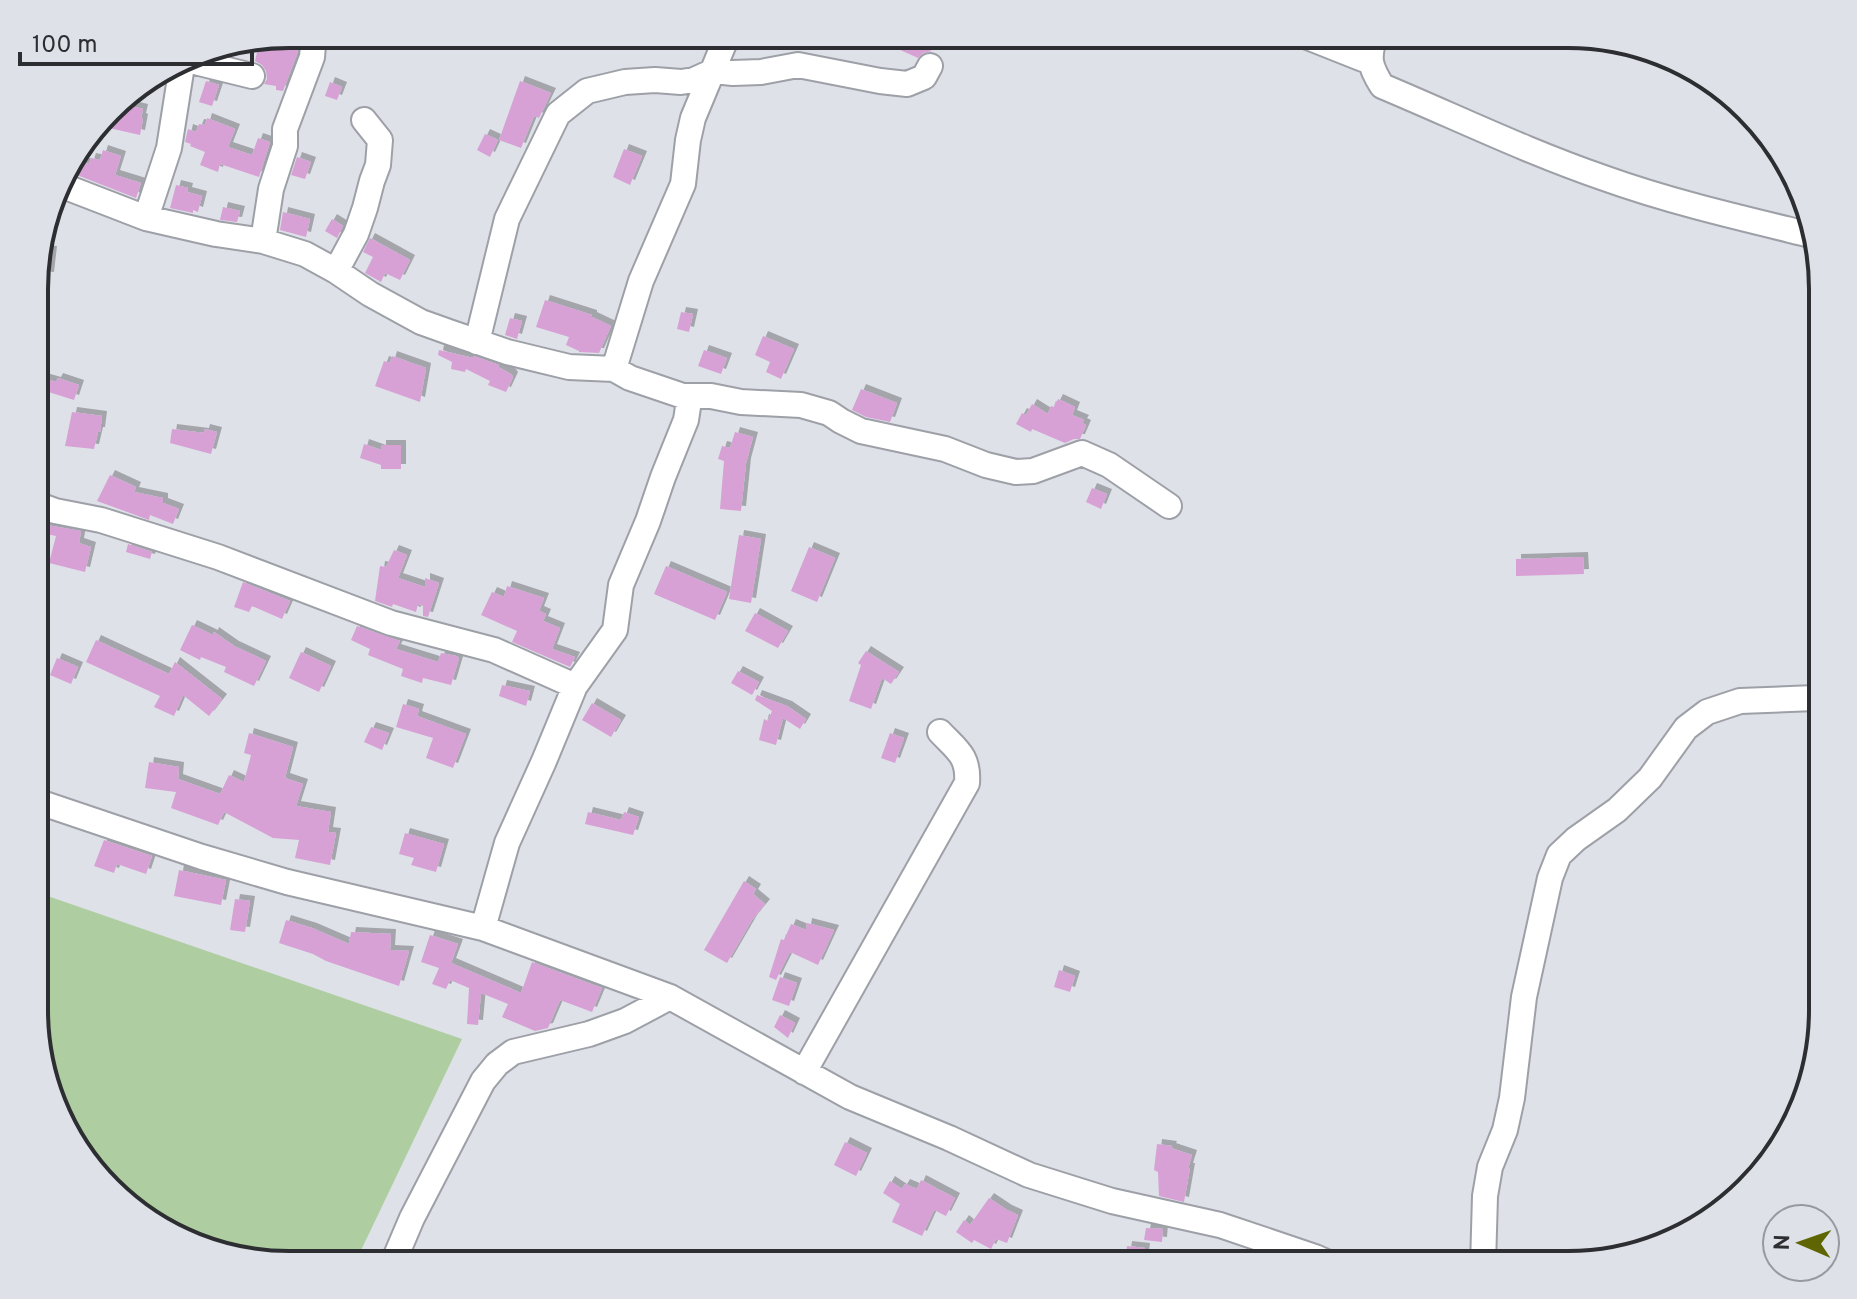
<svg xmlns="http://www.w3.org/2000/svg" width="1857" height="1299" viewBox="0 0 1857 1299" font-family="Overpass,sans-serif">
<defs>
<filter id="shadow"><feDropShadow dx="5" dy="-5" stdDeviation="0" flood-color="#0004"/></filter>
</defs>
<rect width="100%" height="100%" fill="#dee1e8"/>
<path fill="#aecea1" d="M36,892L462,1039L354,1265L272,1264L206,1251L134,1213L68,1138L36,1043Z"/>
<path fill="#d7a1d6" filter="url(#shadow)" d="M865,34H900L909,39L908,41L932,51L923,53L918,58Z
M278,36L298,40L297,54L283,91L276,90V86L264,84L267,79L266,71L262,65L255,61L258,48L269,50L270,48L273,49L275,37Z
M206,81L219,85L212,106L199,102Z
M520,81L551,93L539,118L534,116L521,148L499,140Z
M330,82L342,87L337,100L325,96Z
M122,104L143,109L141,118L143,119L140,135L109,128L117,105L121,106Z
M207,118L235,129L228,147L252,155L258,138L270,142L259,177L220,164L218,172L200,165L205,152L190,146L191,144L185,142L188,129L196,132L199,124L205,125Z
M485,134L498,140L490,157L477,150Z
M624,149L642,156L630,185L613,177Z
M103,150L121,156L115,175L141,183L136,198L64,170L72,160L89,164L91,158L100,160Z
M297,157L311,162L305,179L291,175Z
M176,185L188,188L187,192L202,196L198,212L193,210V213L170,208Z
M223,207L240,211L237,222L220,220Z
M283,212L310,219L306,237L280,230Z
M332,219L343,226L337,238L325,231Z
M370,238L410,260L400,280L385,273L381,282L365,273L373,257L363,252Z
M40,250L52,251L49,277L37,276Z
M545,300L592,315V317L611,326L599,353L579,352V351L566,345L569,337L536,327Z
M681,312L693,314L689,332L677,329Z
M510,318L522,321L517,339L505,335Z
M763,336L794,349L781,379L766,372L770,362L755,355Z
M439,350L473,358L474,356L499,365L498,367L511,374L513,377L506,392L488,385L490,381L466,369L465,372L451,369L452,362L438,355Z
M704,350L727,358L721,374L698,366Z
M392,356L426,368L420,402L375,386L384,361L390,363Z
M42,378L56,382L58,378L79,385L74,400L39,389Z
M861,389L897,403L890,422L866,417L852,410Z
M1058,399L1075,407L1072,415L1084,420L1082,423L1086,425L1080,439H1074L1065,443L1032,429L1031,432L1016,424L1022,413L1026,415L1032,404L1048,414L1051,406L1054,407Z
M72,412L102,416L100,432H98L94,449L65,446Z
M172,429L204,433L205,429L217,432L211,454L170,443Z
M735,432L753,437L746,463L741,511L720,509L724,461L718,459L722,446L730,448Z
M364,444L381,450V445H401V469H381V465L360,458Z
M110,475L136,487L134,492L163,498V503L179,509L173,524L150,515L149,520L97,501Z
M1092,488L1107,494L1101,509L1086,502Z
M36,520L52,526L81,531L79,543L91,547L85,572L49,563L56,536L36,532Z
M739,535L761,539L751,603L729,599Z
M128,544L152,552L150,559L126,552Z
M809,547L835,558L817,602L791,591Z
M394,550L407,555L398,578L425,587V578L439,583L428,617L423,616V606L418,604L416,612L393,604L392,607L375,601L380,566L386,567Z
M1583,557L1584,574L1516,576V559Z
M666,566L727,592L715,620L654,594Z
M243,582L290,601L282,619L252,606L249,612L234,607Z
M507,586L544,598L539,611L546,614L543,621L560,628L552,649L575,657L570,667L512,642L517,631L481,615L492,592L504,597Z
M755,613L788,631L778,648L745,631Z
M192,625L213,635L214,632L234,646L266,661L254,686L224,672L226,667L201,657L200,660L180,650Z
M357,626L400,641L396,649L438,662L441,653L456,656L459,658L451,685L423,678L422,683L401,676L403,669L368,655L370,649L351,640Z
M96,640L169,674L175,662L222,699L209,716L183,695L174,716L154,707L160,696L86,662Z
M866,651L899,672L891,684L882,678L871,709L849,701L861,665L858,663Z
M301,652L331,666L319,692L289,678Z
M57,658L78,667L71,684L50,675Z
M738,671L759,682L752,695L731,683Z
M502,685L530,691L526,706L499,696Z
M757,695L787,706L806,719L800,729L783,718L776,745L759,740L764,719L768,721L772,711L755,700Z
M592,703L621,720L611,737L582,720Z
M403,704L419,709L417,716L466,734L453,768L426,758L433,738L396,727Z
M371,727L389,733L382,750L364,742Z
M249,733L293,747L285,778L303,784L296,806L331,812L328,832L336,833L330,865L295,858L299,840L273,838L224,812L218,825L171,808L176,792L145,788L149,762L179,767L178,779L220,794L229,775L244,782L251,755L244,753Z
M890,733L904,738L895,763L881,758Z
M588,812L621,820L624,812L639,817L633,835L585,824Z
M405,833L444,844L436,872L411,865L414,858L399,854Z
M104,840L152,856L146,874L117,864L114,873L94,866Z
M179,870L226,880L221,905L174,896Z
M744,881L756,889L753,894L765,904L752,920L727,963L704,950Z
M235,899L250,901L245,932L230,930Z
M286,920L312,928L349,944L351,932L391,934L390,950L409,951L399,986L326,961L313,954L279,943Z
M807,923L834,930L818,965L790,952L776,980L769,977L781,939L784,940L791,924L806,930Z
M430,935L458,944L451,963L521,993L532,962L602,988L592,1012L560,1000L548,1028L535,1031L502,1017L508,1004L481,993L478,1025L467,1024L469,988L450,980L446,989L432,984L439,968L421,962Z
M1059,970L1075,976L1070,992L1054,987Z
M780,977L797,983L789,1006L772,1000Z
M780,1015L795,1023L788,1038L774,1027Z
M845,1142L867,1153L856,1176L834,1165Z
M1157,1144L1172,1146L1171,1148L1192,1155L1188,1168H1190L1184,1202L1159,1196L1158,1172L1154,1170Z
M921,1180L955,1198L946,1216L934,1210L922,1236L892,1222L900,1204L883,1193L890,1181L902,1189L905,1184L917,1189Z
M989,1198L1007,1210L1018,1215L1007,1243L996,1239L991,1249L974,1240L972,1243L956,1232L964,1220L970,1225Z
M1146,1228L1163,1229L1162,1242L1144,1240Z
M1127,1246L1145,1248L1143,1264L1125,1261Z"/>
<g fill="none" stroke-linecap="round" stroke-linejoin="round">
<g stroke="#9da0a7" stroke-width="28">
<path id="minor" d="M1300,34L1363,59
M1375,34C1368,59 1369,65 1382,86C1456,117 1528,152 1604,178C1671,202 1741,218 1811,235
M58,184L146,218L216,234L263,241L305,254L336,271L370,294L421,322L449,332L507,352L569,367L614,369L630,378L683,396L687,401L688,407L686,420L663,477L648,521L621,585L615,630L575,686L544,761L507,843L483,928
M146,218L169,148L183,59L252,76
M263,241L271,189L285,146V129L312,57L314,34
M336,271L356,234L365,208L372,181L378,165L380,140L364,120
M477,342L507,219L558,114L587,91L625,82L655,80L681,82L694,80L714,71L733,73L761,72L798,65L880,81L907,84L924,77L930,66
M614,369L641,281L683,184L688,140L693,118L728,34
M683,396H711L741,402L801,405L829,413L841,421L861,431L945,449L986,465L1016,472L1033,471L1082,453L1109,465L1169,506
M36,504L55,511L101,520L218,557L391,623L494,650L575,686
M36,801L202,857L287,882L483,928L670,997L850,1097L949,1138L1029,1175L1112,1201L1220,1225L1315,1257L1333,1265
M804,1072L967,783C969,756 957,750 940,732
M392,1265L412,1218L483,1081L497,1064L513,1052L589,1034L625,1021L670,997
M1483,1265L1485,1196L1490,1167L1505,1130L1512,1098L1524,997L1550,878L1559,855L1576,839L1617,810L1650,778L1686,728L1707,712L1740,701L1815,698L1822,696"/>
</g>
<use href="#minor" stroke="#fff" stroke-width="24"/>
</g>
<path d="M0 0H1857V1299H0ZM289 48H1568A241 241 0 0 1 1809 289V1010A241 241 0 0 1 1568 1251H289A241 241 0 0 1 48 1010V289A241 241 0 0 1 289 48Z" fill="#dee1e8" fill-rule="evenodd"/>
<path fill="none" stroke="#2d2e31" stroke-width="4" d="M289 48H1568A241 241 0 0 1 1809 289V1010A241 241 0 0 1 1568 1251H289A241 241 0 0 1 48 1010V289A241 241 0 0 1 289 48Z"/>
<g transform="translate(1801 1243) rotate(272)"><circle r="38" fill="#dee1e8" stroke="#97999f" stroke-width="2"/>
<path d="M0-6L14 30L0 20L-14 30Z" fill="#5e6502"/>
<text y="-12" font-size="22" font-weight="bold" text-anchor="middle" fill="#2d2e31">N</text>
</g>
<path d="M20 52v12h232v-12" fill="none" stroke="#2d2e31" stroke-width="4"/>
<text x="32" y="52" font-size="24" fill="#2d2e31" stroke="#dee1e8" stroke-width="6" paint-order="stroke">100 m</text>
</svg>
